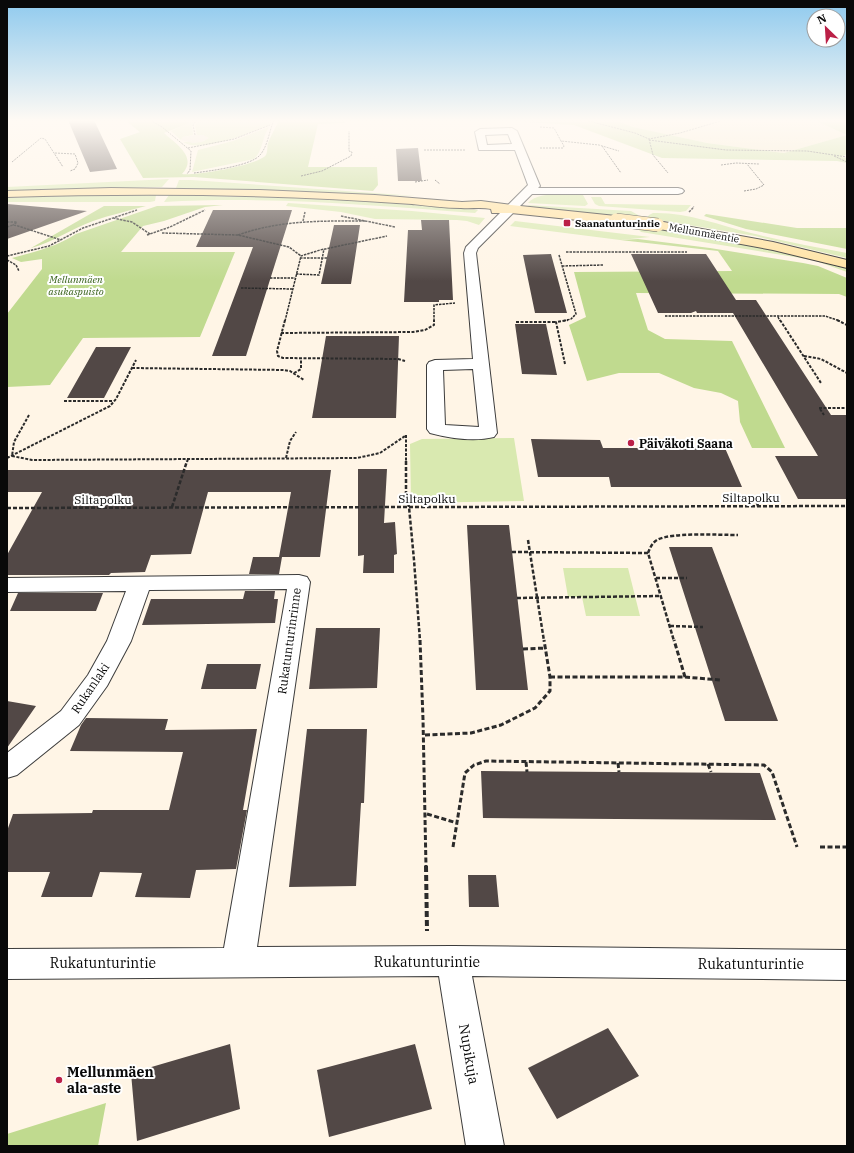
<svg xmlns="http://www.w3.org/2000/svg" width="854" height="1153" viewBox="0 0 854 1153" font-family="'IBM Plex Serif',serif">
<rect width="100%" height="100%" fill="#fff5e6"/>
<path fill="#f4e7c6" d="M615,120H814L847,135L784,153L707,143L633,127Z"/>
<path fill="#d9e9b0" d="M190,120H196L192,125L193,135L183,137L181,140L171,131L187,124Z
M198,120H272L270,125C251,132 200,154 183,142L205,141L203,135H197L195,126Z
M269,127C262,137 263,151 254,159L192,172L198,150L233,141Z
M169,179L162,187L7,191V187Z
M179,180H191L416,196L176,188Z
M93,195H156L155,201L150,202H7V198Z
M169,195L331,199L478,210L475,213C371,205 268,196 164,202Z
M583,195L588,204L585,206L528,203C538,191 569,195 583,195Z
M591,197H601L605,204L691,205L686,211L680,212L599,206L595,204Z
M288,203L412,211L485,218L479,225L467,221L457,220L375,219L341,212L286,206Z
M527,205L631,211L638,215L636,218L535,208Z
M653,213C687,212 719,225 751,233C783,241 815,247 847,253V258L755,236L647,218L649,215Z
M515,221L650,237L620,240L510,226Z
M641,227L685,233L778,251L847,269V272L813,260L641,232L639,230Z
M514,438L524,501L411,503L410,444L422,439Z
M563,568H628L640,616H586L582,597H568Z"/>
<path fill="#c0da8f" d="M125,120H190L187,124L164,133C176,144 198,157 182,174C194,176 259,165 266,155C268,151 267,146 268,143C271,135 276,127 279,120H347L345,123L318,124L308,167H377L378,185L373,191L194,177L143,178L120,139L140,132Z
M524,120H615L633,127L707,143L784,153L847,135L814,120H847V154L841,157L847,158V163L837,161L662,158L574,125L525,122Z
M223,205L205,207L164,221L143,226L121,252H235L200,337L83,338L50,385L7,387V314L42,269V259L21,262L12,258C34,252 56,247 76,234L157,206Z
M104,206H146C128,211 110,215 93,221C71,229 53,242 31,248Z
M706,214L797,228H847V249L746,229L704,216Z
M638,239L710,248L803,263L818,266L847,278V297L839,294L636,293L648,330L665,339L732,341L785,448H752L740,422L738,401L721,393L694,388L659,373H619L587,381L569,325L586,317L574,272L732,271L718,251L620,240Z
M106,1103L98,1146H7V1134Z"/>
<path fill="#ede3d7" d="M195,135H203L209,138L202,142L193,143L181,140L183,137Z"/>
<path fill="#524846" d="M68,120H94L117,169L90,172Z
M418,148L422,181H398L396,149Z
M7,204L87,211L7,239Z
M213,210H292L246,356H212L253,247H196Z
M421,220H449L453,300H439V302H404L408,230H422Z
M334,225H360L351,284H321Z
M551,254L567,313H535L523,255Z
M631,254H706L736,300H756L831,415H847V499H798L775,456H818L733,313H697L696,311L691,313H658Z
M515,324H546L557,375L522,374Z
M326,336H399L396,418H312Z
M96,347H131L104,398H67Z
M531,439L600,440L603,448H725L742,487H611L609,477H538Z
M358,469H387L384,523L395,522L397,554L394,555V573H363L364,555L358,556Z
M7,470H331L320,557H282L279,574H249L253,557H279L291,492H208L191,554L151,555L145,572L111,573L109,575H7V555L42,492H7Z
M467,525H509L528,690H476Z
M669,547H712L778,721H725Z
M245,591H275L274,599H278L275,623L142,625L151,599H243Z
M18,593H103L96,611H10Z
M316,628H380L377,688L309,689Z
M207,664H261L256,689H201Z
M7,701L36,706L7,748Z
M86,718L168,719L165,730L257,729L243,810H247L236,869L196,870L190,898L135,897L142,873L100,872L92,897H41L50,872H7V831L13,814L92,813L93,810H169L183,752L70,751L81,725Z
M307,729H367L364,803H361L356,886L289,887Z
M481,771L760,773L776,820L483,818Z
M468,875H496L499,907H469Z
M608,1028L639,1076L557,1119L528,1068Z
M230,1044L240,1109L137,1141L131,1073Z
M415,1044L432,1109L329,1137L317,1070Z"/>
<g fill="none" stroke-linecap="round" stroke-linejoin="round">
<g stroke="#3c3c3c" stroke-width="2">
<path id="minor" d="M512,128L517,131L540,186L538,188H678L682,189L684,191L682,193L678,194H532L478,248L476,253L497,433L494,437C474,442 449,438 430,433L427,429V365L429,362L435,360L473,359L464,253L466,247L528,185L515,150H479L475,132L480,129ZM508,134L512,144L487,145L485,135ZM473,369L479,427L445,425L443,370Z
M299,575L307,577L310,582L257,947L453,946L847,950V980L472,976L504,1146H466L439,976L7,979V949L224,948L287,589L149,590L131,641L107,686L79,725L17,775L7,778V753L61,711L88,675L107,641L126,591L7,592V578Z"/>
</g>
<g stroke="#2b2b2b" stroke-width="2">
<path id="secondary" d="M111,188L260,190L375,195L462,202L481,201L511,205L616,216L620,217L622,220L620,223L616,224L511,213H492L491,209C481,207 471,209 461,208C445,208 429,206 412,204C278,194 142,193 7,197V191Z
M658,221L773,242L847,260V268L773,250L654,228L652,225L654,222Z"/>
</g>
<path stroke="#2b2b2b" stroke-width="1" stroke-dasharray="2 1" stroke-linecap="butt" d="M150,120L162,127L191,151L190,170L187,174
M585,120L635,133L649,139L680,133L724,120
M540,127L554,128L561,141L599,145L619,151
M195,135L193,125L197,120
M649,139L653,155L668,173
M649,140L726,150L807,151L847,157
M602,146L621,173
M188,148L234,139L270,125
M540,148H563L564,146L561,141
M424,150H465
M55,153L75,154L78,163L75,169L70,171
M834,156L847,162
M12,162L41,138L45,139L63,167
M721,165L736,163L759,164
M194,173C209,171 251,166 260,155C268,146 269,131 274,120
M301,176L322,171L351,156L352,152L349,151V131
M435,180L440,184
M415,182L428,180
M744,191L756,189L764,185L747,164
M692,209L694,206"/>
<path stroke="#2b2b2b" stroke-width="1.5" stroke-dasharray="2.5 1" stroke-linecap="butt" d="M689,212L693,208
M341,216L395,227
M113,218L132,222L150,234
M303,221L305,212
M7,222H17L13,225
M7,227L13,225L18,226L61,240
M162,233L238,235L289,247L301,256
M147,235L170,227L205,210
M238,235C280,220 321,221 365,221
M566,252H687
M559,255L576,314L571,319L563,321
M7,256L49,246L83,228L137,210
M300,258H327
M7,260L16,265L19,271
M562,266L603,265
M296,274L319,275L324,249
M270,278H295
M241,288L292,289
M665,316H825L840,321
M778,317L780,321
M285,321L301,256L320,250L387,236
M434,321V305L455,303"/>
<path stroke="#2b2b2b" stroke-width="2" stroke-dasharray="3 1.5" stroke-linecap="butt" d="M285,320L277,351L278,356L283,358L398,359L405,361
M780,320L821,383
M837,320L847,325
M516,322H556
M281,333L413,332L425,330L434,325V320
M804,356L821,359L847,373
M565,364L556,322L568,320
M132,368L284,370L290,371L304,380
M294,373L301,369V359
M64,401H113
M819,408H847
M820,409L824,415
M29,415L14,442L12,456L32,460L357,458L380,453L405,436
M406,435V462
M7,458L110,406L116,399L136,360
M286,458L290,441L296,432
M187,462L188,459"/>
<path stroke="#2b2b2b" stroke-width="2.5" stroke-dasharray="4 2" stroke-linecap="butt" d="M406,461V496L409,507L414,560L420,641
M755,497L758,506
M172,507L187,461
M7,508L847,506
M528,540L544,641
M512,552L648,553L674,641
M648,553C650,548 652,543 657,540C671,532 720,535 738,535
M656,578H687
M517,598L661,596
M670,626L703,627"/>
<path stroke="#2b2b2b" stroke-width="3" stroke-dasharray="5 2.5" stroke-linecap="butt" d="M420,640L423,719L426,867
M523,649L546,648
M550,677H685L674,640
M685,677L720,680
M425,735L471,733L501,725L535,708L550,691V677L544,640
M526,762L527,772
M618,763L619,772
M708,764L711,772
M427,814L457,823
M453,847L465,773L474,765L486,761L764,765L772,772L797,847
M820,847H847"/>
<path stroke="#2b2b2b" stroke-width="4" stroke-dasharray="6 3" stroke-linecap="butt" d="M426,866L427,931"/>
<use href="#minor" fill="#fff" fill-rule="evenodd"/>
<use href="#secondary" fill="#ffe2a1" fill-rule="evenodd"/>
<g stroke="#2b2b2b" stroke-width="14" stroke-linecap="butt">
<path id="secondary-bridge" d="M616,220L658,225"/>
</g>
<use href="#secondary-bridge" stroke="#ffe2a1" stroke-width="13"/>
</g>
<linearGradient id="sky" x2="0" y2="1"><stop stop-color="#8fcaee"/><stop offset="0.43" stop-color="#fffaf4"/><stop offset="1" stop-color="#fffaf4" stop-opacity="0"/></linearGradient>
<rect width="854" height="281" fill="url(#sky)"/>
<g fill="#bb2047" stroke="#fff" stroke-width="1.5">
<rect x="563" y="219" width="8" height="8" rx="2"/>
<circle cx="631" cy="443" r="4"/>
<circle cx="59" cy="1080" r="4"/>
</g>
<g text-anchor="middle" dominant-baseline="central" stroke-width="4" stroke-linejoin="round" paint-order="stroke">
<g font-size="10" font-weight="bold" fill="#090909" stroke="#fff" text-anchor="start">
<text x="575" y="223">Saanatunturintie</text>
</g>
<g font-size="10" fill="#090909" stroke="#fff">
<text transform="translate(704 233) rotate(10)">Mellunmäentie</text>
</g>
<g font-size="10" font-style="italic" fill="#37611a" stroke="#fff">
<text x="76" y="279">Mellunmäen<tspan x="76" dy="12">asukaspuisto</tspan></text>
</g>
<g font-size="12" font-weight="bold" fill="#090909" stroke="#fff" text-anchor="start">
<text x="639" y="443">Päiväkoti Saana</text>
</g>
<g font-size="12" fill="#090909" stroke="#fff">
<text x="751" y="497">Siltapolku</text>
<text x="427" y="498">Siltapolku</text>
<text x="103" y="499">Siltapolku</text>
<text transform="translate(289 641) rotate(-82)">Rukatunturinrinne</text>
<text transform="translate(90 688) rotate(-56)">Rukanlaki</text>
</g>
<g font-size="14" fill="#090909" stroke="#fff">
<text x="427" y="962">Rukatunturintie</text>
<text x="103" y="963">Rukatunturintie</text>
<text x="751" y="964">Rukatunturintie</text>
<text transform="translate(469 1054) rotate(80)">Nupikuja</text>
</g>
<g font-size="14" font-weight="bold" fill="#090909" stroke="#fff" text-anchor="start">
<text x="67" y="1072">Mellunmäen<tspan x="67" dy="16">ala-aste</tspan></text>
</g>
</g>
<rect width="854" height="1153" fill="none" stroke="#090909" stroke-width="16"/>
<g transform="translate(826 28) rotate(335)"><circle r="19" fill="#ffffff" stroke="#9d9d9d"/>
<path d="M0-3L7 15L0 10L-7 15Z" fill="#bb2047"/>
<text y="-6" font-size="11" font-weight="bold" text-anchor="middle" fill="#090909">N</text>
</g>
</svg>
